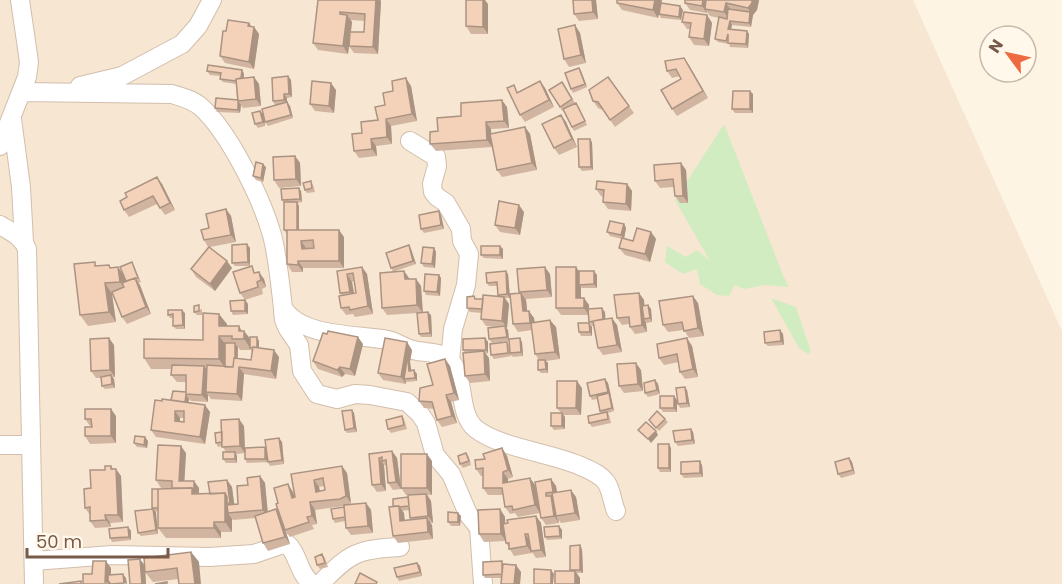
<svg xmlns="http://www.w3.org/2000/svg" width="1062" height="584" viewBox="0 0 1062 584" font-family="Poppins,sans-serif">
<rect width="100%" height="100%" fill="#fdf4e4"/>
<path fill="#f6e6d2" d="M0,0H913L1062,331V584H0Z"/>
<path fill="#d2ecc1" d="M724,124L783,275L789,287L765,285L744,289L735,285L729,296L717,295L700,284L697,269L683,274L665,262L667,246L686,257L697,250L710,261L675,200Z
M771,298L796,307L811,352L808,354L799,348Z"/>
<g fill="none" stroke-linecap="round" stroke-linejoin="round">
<g stroke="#d2beac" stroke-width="20">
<path id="street" d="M80,86L122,76L182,44L198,26L212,0
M22,92L172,94C182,97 193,100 201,107C229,132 262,199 272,235C278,258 280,284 283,308C302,338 357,334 388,340C397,342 404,348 413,350C424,353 438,351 448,359C467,373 456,413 476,429C500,448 553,453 583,467C591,471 600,474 606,482C612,491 612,502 616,511
M12,119L21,187L24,242
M410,141L436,157L437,166L432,184L433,192L437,197L446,203L461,229L462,241L469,254L466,285L453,329L450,361
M0,146L27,77L29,62L20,0
M0,225C11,232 22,236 27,249L34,584
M283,311L284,320L288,329L299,345L302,371L317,394L337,399L355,394L370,395L407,402L420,414L426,423L435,455L451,474L468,514L479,528L483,584
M0,445H31
M34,561L112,555L209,557L254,554L286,543C299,553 298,575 313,584
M320,584C350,553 357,549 400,547"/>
</g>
<use href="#street" stroke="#fff" stroke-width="18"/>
</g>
<path fill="#d2b5a0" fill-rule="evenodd" d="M318,0H380L381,1L378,54L354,53L349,46L348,54L318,50L313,43ZM351,20L365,21L364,32H351L352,22Z
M573,0H596L598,19L579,21L574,14Z
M617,0H662L661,3L683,10L681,20L661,18L659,14L658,18L622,10L617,3Z
M759,0L757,10L753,15L751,27L732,25L731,29L747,31L749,34L748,48L730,47L729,44L718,42L715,39L719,18L710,16L707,12V13L690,10L685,3Z
M488,4V34H471L466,26Z
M707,15L712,23L709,46L694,45L689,37L690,29H687L682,22Z
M251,26L254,27L259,34L254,69L225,63L220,56L226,31Z
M580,33L586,63L569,67L564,59Z
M684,58L708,98L677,116L672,109L681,79L680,76L672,78L667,71Z
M242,70L244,74V78L259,84L261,106L243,108L241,105L240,113L217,112L215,108L237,100L236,84L223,82L220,79V76L210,75L207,71Z
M581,71L587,87L573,93L571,89Z
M288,76L291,80L292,97L287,98V102L290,106L293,118L268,126L265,122L279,105H275L273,101Z
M608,77L634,113L615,127L603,110L598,108L593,101Z
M540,81L545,88L554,107L525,122L520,115L518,92Z
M562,82L575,103L570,106L579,107L587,125L574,131L563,110L562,111L560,107Z
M411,86L417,121L391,126L392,144L376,146L377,156L359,158L354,151L362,133L378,120L393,91Z
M336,90L334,113L315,111L310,104Z
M753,94V113H735L732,109Z
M507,107L509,128L491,129V134L525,127L530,134L537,170L502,177L497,170L492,147L436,151L430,144L438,131Z
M263,114L265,126L258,128L255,124Z
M561,115L566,122L577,147L559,155L554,148Z
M592,142L593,170L582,171L579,167Z
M295,156L300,163L301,186L279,188L274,180Z
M681,163L686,170L688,203H680L675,196L674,187L660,188L655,181Z
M266,167L263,182L256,180L253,176Z
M311,181L313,185L315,192L307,193L305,190Z
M162,184L175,210L165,215L157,204L129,217L124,210Z
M627,184L632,191L631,211L608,209L603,202V197L601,196L596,189Z
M299,188L301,191L302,202L297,203L299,206V230L344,237V268H303V272H292L287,264V234L284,230V203L282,200Z
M226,209L231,216L236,242L210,247L232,268L215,291L196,277L191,269L208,247L204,240L209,228Z
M524,212L520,235L500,232L495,225Z
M441,215L444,229L424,233L421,229Z
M624,224L626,228L624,238L633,241L651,232L656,239L650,262L625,255L619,248L622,239L610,236L607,232Z
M409,245L411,249L416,264L393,272L391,268Z
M500,246L503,249V259L484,258L481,255Z
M250,248V266H235L232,263Z
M434,248L436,252L435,268L424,267L421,263Z
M98,266L112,268L124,275L134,266L141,282L138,283L151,314L127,324L122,317L112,294L116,322L88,326L80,315Z
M362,267L367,274L373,314L355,317L353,314L346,315L341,308V296L340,293L337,271ZM354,281L356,293H354L352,282Z
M404,271L409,279H416L421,286L422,312L431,315L432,337H421L419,334L417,313L387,315L382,308Z
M506,271L508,274L510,298H505L509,304L507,328H506L508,330L509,339L522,342L523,356L513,357L511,355V356L494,359L491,355L507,342L509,345V341L492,343L489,339L498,327L486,326L481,319L482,313L470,312L467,308L476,299H483L499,296L498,295L497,286H489L487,283Z
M579,272L597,275V288H582L581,287V298L589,305V309L605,312V319L617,325L622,352L603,355L598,348L594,326H592L589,322V315H561L556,308Z
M256,273L264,279L266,287L262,289L263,294L245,300L240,293Z
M550,274L552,297L526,299L527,311L534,318L535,322L556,327L560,359L546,361L548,363V373H541L538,370L539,360L535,354L532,330L518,332L513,324L520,293L519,292Z
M439,275L441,278L440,296L426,295L424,291Z
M639,293L644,300V305H648L651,309L652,322L646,323L647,332L635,334L630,327V324L622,325L617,318Z
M245,300L248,304V314L233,315L231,311Z
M698,303L704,336L689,338L684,330L668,332L663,325Z
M202,309V315H197L194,312Z
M185,313V329H176L173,326V318H170L168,315Z
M589,323L592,327V336H581L579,332Z
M227,324V326L242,331L250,339L259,341V348L279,357L276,379L244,374L242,401L211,399L208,395V402L191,401L189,399L188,403L210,412L205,444L156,437L151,430L162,401L171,400L186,392V382H177L171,375L172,369H151L144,358L203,340ZM238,347L240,350H251L252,352L251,360L238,358ZM180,418H184V422L180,421Z
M780,330L783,334L784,345L768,346L765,343Z
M485,338L488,342V353L485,354L489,358L490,381L470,383L465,376V353L463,350Z
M363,344L355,376L345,374L342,377L318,369L313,361Z
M114,345L115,377H113L114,379L115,388L105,389L102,386V378H96L91,371Z
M692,346L698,377L685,379L680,372L679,362L664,365L659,358Z
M412,350L410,362L411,371L417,374V381L406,382V384L383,380L378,373Z
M445,359L450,366L459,400L451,402L457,423L442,427L437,420L434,409L424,408L419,401L433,385Z
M641,370L643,391L624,393L619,386Z
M605,379L608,383L614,411L608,413L609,415L611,423L592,427L589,423L601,413L600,411L597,399L592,400L590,396Z
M655,380L658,384L660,394L648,397L645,393Z
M582,388L581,415H563L565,417V429L554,430L551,426L561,413L557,408Z
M687,390L690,407L680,408L678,404Z
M677,400V412H663L660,408Z
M352,410L354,413L357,432L347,433L345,430Z
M116,416V443L90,444L85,436L92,426H90L85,419Z
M402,416L404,419L407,429L391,433L388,429Z
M665,419L668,422L659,431L649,420Z
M244,426L245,448L266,450L279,438L282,442L284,464L270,466L267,460L268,462L247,463L245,459V453L236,454L237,456V463H226L223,459L226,452L222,446L218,447L216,443L222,432Z
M691,429L693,432L695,444L678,446L675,442Z
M148,441L147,448L137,447L134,443Z
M502,448L507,456L513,477L508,479V482L535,485L551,479L556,486L557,492L576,497L580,520L561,523L559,520V523L546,525L541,518L540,513L518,517L515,513L510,514L505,507L503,495H488L483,488V476H481L476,469L485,459Z
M671,448V472H660L658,468Z
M392,451L397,458L401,488L432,461V495H428L431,501L433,523H430L432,525L433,539L398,543L393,536V506L408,497V495H406L401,488V489L393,490L388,483L387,467L385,465H384L386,491L377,492L372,485L369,454ZM409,510L410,518L411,519L405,520L404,513L402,511Z
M186,453L184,481L199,488V494H210L227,480L232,487L234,504H238L248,485L260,476L265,483L268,512H279L278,503L293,492L295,497L291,474L347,473L351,503L350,504L366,503L371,510L373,533L351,535L346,528L345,521L335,523L333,519L344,506L315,510L317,524L312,525L314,529L290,537L286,532L290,544L268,551L263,543L255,518L233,520L232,519V532H221V538H166L158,528V511L155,512L158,534L141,536L138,533L153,509L152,508L172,488H161L156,480ZM324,486L325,490L320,491L319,487Z
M466,453L469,457L471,465L463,468L460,464Z
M849,458L852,462L855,474L841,478L838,474Z
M702,465L703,477L684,478L681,474Z
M114,469L121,476L123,522L110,523L111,527L95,528L90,521V515L85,508L91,488Z
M500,509L505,517V524L536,516L541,523L546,557L536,558L532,552V553L514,556L506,543V541L484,542L479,534Z
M458,513L461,516L460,526H451L448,522Z
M559,526L562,530V539L547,540L545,537Z
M128,527L131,531V540L112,542L110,538Z
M582,549L583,573H577L580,578V584H555L571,571Z
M191,552L199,562L178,579L153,582L145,572L146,584H130L140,559L145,566Z
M322,554L325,558L328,567L320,569L317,565Z
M417,563L420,566L422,576L399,581L397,577Z
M504,564L521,572L520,584H501L502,578H485L483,575Z"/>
<path fill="#ab9382" d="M376,0H380L381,1L378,54L373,47Z
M483,0H485L488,4V34L483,27Z
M592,0H596L598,19L593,12Z
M655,0H662L658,18L653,10Z
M703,0H709L705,9L707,12V13L702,6Z
M752,0H759L757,10L753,15L751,27L749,23L750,12L748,8Z
M726,3L731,10L729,19L724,12Z
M680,6L683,10L681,20L679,17Z
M347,15L352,22L348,54L343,46Z
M707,15L712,23L709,46L704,39Z
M730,21L732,25L730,33L728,29Z
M249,23L254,30V27L259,34L254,69L249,62Z
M575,25L580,33L586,63L581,55Z
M747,31L749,34L748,48L746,44Z
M684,58L689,65L708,98L703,91Z
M579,68L581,71L587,87L585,84Z
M242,70L244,74L243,83L241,79Z
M288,76L291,80L292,97L289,94Z
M254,77L259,84L261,106L256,99Z
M406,78L411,86L417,121L412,114Z
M540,81L545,88L554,107L549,100Z
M331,83L336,90L334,113L329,106Z
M750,91L753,94V113L750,109Z
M284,94L287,98V104L284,100Z
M502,100L507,107L509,128L504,121Z
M238,101L241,105L240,113L238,110Z
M287,102L290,106L293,118L291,115Z
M260,111L263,114L265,126L263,122Z
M561,115L566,122L577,147L572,139Z
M386,119L391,126L392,144L387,137Z
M486,122L491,129L492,147L487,140Z
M525,127L530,134L537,170L532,163Z
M371,139L376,146L377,156L372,149Z
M590,139L592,142L593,170L591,167Z
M295,156L300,163L301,186L296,179Z
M681,163L686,170L688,203L683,196Z
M263,164L266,167L263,182L261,178Z
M157,177L162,184L175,210L170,203Z
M627,184L632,191L631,211L626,204Z
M299,188L301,191L302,202L300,199Z
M297,202L299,206V234L297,230Z
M519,205L524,212L520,235L515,228Z
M226,209L231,216L236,242L231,235Z
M439,211L441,215L444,229L441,225Z
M624,224L626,228L624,239L621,235Z
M339,230L344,237V268L339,261Z
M651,232L656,239L650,262L645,254Z
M301,241L306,248L307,256L302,249Z
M247,244L250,248V266L248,262Z
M409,245L411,249L416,264L413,261Z
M500,246L503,249V259L500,255Z
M434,248L436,252L435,268L432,264Z
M227,261L232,268L215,291L210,284Z
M298,261L303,268V272L298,265Z
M118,267L125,277L127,292L120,282Z
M362,267L367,274L373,314L368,306Z
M545,267L550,274L552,297L547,290Z
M576,267L581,274L579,285L581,287V305L576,298Z
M404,271L409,278L410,287L405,279Z
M506,271L508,274L510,298L507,294Z
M594,271L597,275V288L594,284Z
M259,272L264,279L266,287L261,280Z
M347,274L352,282L355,299L350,292Z
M439,275L441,278L440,296L437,292Z
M135,278L140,285L151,314L146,307Z
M416,279L421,286L423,313L417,305Z
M105,283L112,294L116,322L109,312Z
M521,293L526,300L528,318L523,311Z
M639,293L644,300L646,319H644L646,323L647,332L642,325Z
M693,296L698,303L704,336L698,328Z
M504,297L509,304L507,328L502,321Z
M584,298L589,305V315L584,308Z
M245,300L248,304V314L245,311Z
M648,305L651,309L652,322L650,318Z
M602,308L605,312L606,325L603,321Z
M182,310L185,313V329L183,325Z
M529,311L534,318L535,330L530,323Z
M428,312L431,315L432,337L430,333Z
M219,314L227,324L226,337L219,326Z
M612,318L617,325L622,352L617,345Z
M550,320L556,327L560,359L555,352Z
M589,323L592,327V336L590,332Z
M239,326L244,335V331L252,341L250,348L239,331Z
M505,326L508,330L509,341L507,337Z
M780,330L783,334L784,345L781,341Z
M219,336L227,346L225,368L219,359Z
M257,337L259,341V352L257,348Z
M358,337L363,344L355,376L350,369Z
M109,338L114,345L115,377L110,370Z
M485,338L488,342V353L486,350Z
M520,338L522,342L523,356L521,352Z
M687,338L692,346L698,377L693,369Z
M407,342L412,350L410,362L412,375L404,379L406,382V384L401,377Z
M235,344L238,347L237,372L235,368Z
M274,350L279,357L276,379L271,371Z
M484,351L489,358L490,381L485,374Z
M445,359L450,366L459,400L454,393Z
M545,360L548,363V373L546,369Z
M636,363L641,370L643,391L638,384Z
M204,366L209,373L206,392L208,395V402L202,395Z
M239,367L244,374L242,401L237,394Z
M340,367L345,374L342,377L337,370Z
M414,370L417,374V381L415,378Z
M111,375L114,379L115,388L112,384Z
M605,379L608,383L611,396L608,392Z
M655,380L658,384L660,394L657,390Z
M577,381L582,388L581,415L576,408Z
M685,387L687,390L690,407L687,403Z
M609,393L611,397L614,411L612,408Z
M186,395L189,399L188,406L185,402Z
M446,395L451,402L457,423L452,416Z
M674,396L677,400V412L674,408Z
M205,405L210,412L205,444L200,437Z
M111,409L116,416V443L111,436Z
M352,410L354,413L357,432L354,428Z
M175,411L180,418V428L175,421Z
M562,413L565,417V429L562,426Z
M239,419L244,426L245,453L240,446Z
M691,429L693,432L695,444L692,440Z
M656,431L658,435L651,443L648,439Z
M145,437L148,441L147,448L144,445Z
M279,438L282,442L284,464L282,460Z
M669,444L671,448V472L669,468Z
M181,446L186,453L184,489L179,481Z
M265,447L267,451L268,462L265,459Z
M502,448L507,456L513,477L508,470Z
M392,451L397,458L401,489L396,482Z
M235,452L237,456V463L235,459Z
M427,454L432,461V495L427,488Z
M379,458L384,465L386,491L381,484Z
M849,458L852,462L855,474L853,470Z
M700,461L702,465L703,477L700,473Z
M111,466L116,473V469L121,476L123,522L118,515Z
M342,466L347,473L351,503L346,496Z
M503,472L508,479V490L503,483Z
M260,476L265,483L268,517L263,510Z
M530,478L535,485L540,513L535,505Z
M551,479L556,486L558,499L553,492Z
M227,480L232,487L235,510L230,503H227L232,510L228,513L232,519V532L225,522V493Z
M314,480L319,487L321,499L316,492Z
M194,481L199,488V504L192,494V488Z
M288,484L293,492L297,505L292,498Z
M571,490L576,497L580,520L575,513Z
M426,494L431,501L433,523L428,516Z
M551,496L556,503V516L559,523L554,516Z
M310,502L315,510L317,524L312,516Z
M366,503L371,510L373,533L368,526Z
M399,506L404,513L405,528L400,521Z
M153,509L156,512L158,534L156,530Z
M276,509L282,516L285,530L290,544L285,537Z
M500,509L505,517L506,541L501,534Z
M458,513L461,516L460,526L458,522Z
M105,515L110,523L111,527L106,520Z
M536,516L541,523L546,557L541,550Z
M427,518L432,525L433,539L428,532Z
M214,522L221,532V538L214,528Z
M559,526L562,530V539L560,536Z
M128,527L131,531V540L129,537Z
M525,534L530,541L532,553L527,546Z
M580,545L582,549L583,573L580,570Z
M191,552L199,562L201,584H195Z
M140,559L145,566L146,584H142Z
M106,561L111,568V584H107L105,582Z
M417,563L420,566L422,576L420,572Z
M516,565L521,572L520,584H514Z
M551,570L554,574L553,584H551Z
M575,571L580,578V584H575Z
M123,574L126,578L127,584L124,583Z"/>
<path fill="#f4d2ba" stroke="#ab9382" stroke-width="1.5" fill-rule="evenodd" d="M318,0H376L373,47L349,46L350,32H364L365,14L340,12V14L347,15L343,46L313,43Z
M466,0H483V27L466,26Z
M573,0H592L593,12L574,14Z
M617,0H655L653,10L617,3Z
M685,0H703L702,6L685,3Z
M706,0H752V3L748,8L726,3L724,12L705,9Z
M661,3L680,6L679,17L659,14Z
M728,9L750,12L749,23L730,21L728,29L747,31L746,44L728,43V34L726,41L715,39L719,17L727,19Z
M684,12L707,15L704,39L689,37L691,23L682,22Z
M228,20L249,23L248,26L254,27L249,62L220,56L223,31H226Z
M575,25L581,55L564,59L558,29Z
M684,58L703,91L672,109L661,90L681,79L676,69L667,71L665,61Z
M208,65L242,70L241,78L236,79V81L220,79L221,73L207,71Z
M579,68L585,84L571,89L565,73Z
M288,76L289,94H284V100L273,101L272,78Z
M254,77L256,99L238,101L236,79Z
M608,77L629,106L610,120L598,102L593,101L589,90Z
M406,78L412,114L386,119L387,137L371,139L372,149L354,151L352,134L362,133L361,122L378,120L375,107L385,105L383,93L393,91L392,81Z
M312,81L331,83L329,106L310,104Z
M540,81L549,100L520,115L507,88L514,85L517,93Z
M562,82L572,99L560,107L549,90Z
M733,91H750V109H732Z
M216,98L238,100V110L215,108Z
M502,100L504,121L486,122L487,140L430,144V132L438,131L437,118L461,116V103Z
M287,102L291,115L265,122L262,109Z
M576,103L585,121L572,127L563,109Z
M260,111L263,122L255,124L252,113Z
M561,115L572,139L554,148L542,124Z
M525,127L532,163L497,170L490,134Z
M578,139H590L591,167H579Z
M295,156L296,179L274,180L273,157Z
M256,162L263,164L261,178L253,176Z
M681,163L683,196H675L673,179L655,181L654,165Z
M157,177L170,203L160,208L153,196L124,210L120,201L127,197L125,193Z
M311,181L312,188L305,190L303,183Z
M597,181L627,184L626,204L603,202L604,190L596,189Z
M299,188L300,199L282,200L281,189Z
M499,201L519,205L515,228L495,225Z
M284,202H297V230H284Z
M226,209L231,235L204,240L201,230L209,228L206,214Z
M439,211L441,225L421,229L419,215Z
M610,221L624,224L621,235L607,232Z
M637,228L651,232L645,254L619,248L622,238L633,241Z
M287,230H339V261H298V265L287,264ZM313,240L314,248L302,249L301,241Z
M247,244L248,262L232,263V245Z
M409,245L413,261L391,268L386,253Z
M481,246H500V255H481Z
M209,247L227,261L210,284L191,269Z
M423,247L434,248L432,264L421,263Z
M95,262V266L109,265L110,268L118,267L120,282L105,283L109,312L80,315L74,264Z
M132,262L138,278L135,279V278L126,281L120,267Z
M252,266L254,273L259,272L261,280L257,282L258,287L240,293L233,272Z
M362,267L368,306L350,310L349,307L341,308L339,296L356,293L353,273L347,274L350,292L340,293L337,271Z
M545,267L547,290L519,292L517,269Z
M556,267H576V298H584V308H556Z
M404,271L405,279H416L417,305L382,308L380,273Z
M506,271L507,294L498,295L497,282L487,283L486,273Z
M579,271H594V284L579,285Z
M425,274L439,275L437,292L424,291Z
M135,278L146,307L122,317L112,292L124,287L122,283Z
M521,293L523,311H529L530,323L513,324L510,294Z
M639,293L642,325L630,327L629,317L617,318L614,295Z
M483,295L504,297L502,321L481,319Z
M474,296L475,299H483L482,309L467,308V297Z
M693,296L698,328L684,331L682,322L663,325L659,301Z
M245,300V311H231L230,301Z
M199,305V311L194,312V306Z
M648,305L650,318L644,319L642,306Z
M602,308L603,319L589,322L588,309Z
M168,310H182L183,325L173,326V314L168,315Z
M428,312L430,333L419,334L417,313Z
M203,313L219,314V326H239V331H244V339H232V336H219V359L144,358V339L203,340Z
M612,318L617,345L598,348L593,321Z
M550,320L555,352L535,354L531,323Z
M578,323H589L590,332H579Z
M505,326L507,337L489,339L488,328Z
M780,330L781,341L765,343L764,332Z
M328,331L358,337L350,369L340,367L337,370L313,361L323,333L327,334Z
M250,337H257V347L250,348Z
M109,338L110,370L91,371L90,339Z
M385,338L407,342L401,377L378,373Z
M485,338L486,350H463V339Z
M520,338L521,352L510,353L509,339Z
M687,338L693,369L680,372L677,354L659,358L657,344Z
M507,342L508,353L491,355L490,344Z
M225,343H235V358H234L233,367H225Z
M253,347L274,350L271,371L239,367L237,394L206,392L207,365L233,367L234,358L251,360Z
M484,351L485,374L465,376L463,353Z
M445,359L454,393L446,395L452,416L437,420L432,402L419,401L420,388L433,385L427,364Z
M407,360H408L409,371L414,370L415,378L404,379Z
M538,360H545L546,369L538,370Z
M636,363L638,384L619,386L617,364Z
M172,365L204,366L202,395L186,394V375H171Z
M111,375L112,384L102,386L101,377Z
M605,379L608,392L590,396L587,383Z
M655,380L657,390L645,393L644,383Z
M557,381H577L576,408H557Z
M685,387L687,403L678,404L676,388Z
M173,391L186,392V394L185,402L171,400Z
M609,393L612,408L600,411L597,396Z
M660,396H674V408H660Z
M162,399L205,405L200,437L151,430L155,400L162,401ZM175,411H184V422L175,421Z
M85,409H111V436H85V427H92L91,419H85Z
M352,410L354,428L345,430L342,411Z
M657,411L665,419L656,428L649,420Z
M607,412L608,419L589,423L588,416Z
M551,413H562V426H551Z
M402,416L404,425L388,429L386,420Z
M239,419L240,446L222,447L221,420Z
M646,422L656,431L648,439L638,430Z
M691,429L692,440L675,442L673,431Z
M222,432V442L216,443L215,433Z
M135,436L145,437L144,445L134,443Z
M279,438L282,460L268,462L265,440Z
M658,444H669V468H658Z
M158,445L181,446L179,481H194V491L192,488H172V481L156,480Z
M265,447V459H245V448Z
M502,448L508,470L503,472V483L530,478L535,505L513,510L512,506L505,507L502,488H483V468L476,469L475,460L485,459L483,454Z
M392,451L396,482L388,483L386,460L382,461V457L379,458L381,484L372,485L369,454Z
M223,452H235V459H223Z
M466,453L469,461L460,464L458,456Z
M401,454H427V488H401Z
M849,458L853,470L838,474L835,462Z
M700,461V473L681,474V462Z
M105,466H111V469H116L118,515H105L106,520L90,521V507L85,508L84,489L91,488L90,470H105Z
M342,466L346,496L340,499L310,502L312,516L307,517L309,522L285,530L276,504L278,503L274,488L288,484L292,498L295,497L291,474ZM323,478L325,490L316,492L314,480Z
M260,476L263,510L228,513L227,505L238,504L237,486L248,485L247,478Z
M551,479L553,492L546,493V496H551L554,516L541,518L535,482Z
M227,480L230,503H227V497L225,493L210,494L208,482Z
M192,488V494L225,493V522H214V528H158V489Z
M152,489H158V508H152Z
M571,490L575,513L556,516L552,493Z
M426,494L428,516L410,518L408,495Z
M408,497L409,506L399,507V506H393V499Z
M366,503L368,526L346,528L344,505Z
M399,506L400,521L427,518L428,532L393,536L389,507Z
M344,507L345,517L333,519L331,509Z
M153,509L156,530L138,533L135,511Z
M276,509L285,537L263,543L255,516Z
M500,509L501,534H479L478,510Z
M448,512L458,513V522H448Z
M536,516L541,550L531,551L528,534H525L527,546L509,549V543H506L503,524L508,523L507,520Z
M559,526L560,536L545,537L544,527Z
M128,527L129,537L110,538L109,529Z
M580,545V570H570V546Z
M191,552L195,584H179L177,568L145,572L144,558Z
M322,554L325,563L317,565L315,557Z
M140,559L142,584H130L128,560Z
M93,561H106L105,582H109V584H83V574H92Z
M502,561V574L483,575V562Z
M417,563L420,572L397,577L394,568Z
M503,564L516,565L514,584H501Z
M534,569L551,570V584H534Z
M555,571H575V584H555Z
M360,573L377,582L376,584H355Z
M123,574L124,583L111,584L109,582H108V575Z
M81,581V584H59Z
M167,582V584H155Z"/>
<g transform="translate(1008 54) rotate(303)"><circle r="28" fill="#fff8eb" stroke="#c9b9aa" stroke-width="1.5"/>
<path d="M0-4.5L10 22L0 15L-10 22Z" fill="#ee6b42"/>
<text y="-9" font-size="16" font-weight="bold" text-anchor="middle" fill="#785a48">N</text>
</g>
<path d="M27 548v9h141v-9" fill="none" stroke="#785a48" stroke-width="3"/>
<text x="36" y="548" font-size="18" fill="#785a48" stroke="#fff8eb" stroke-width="4.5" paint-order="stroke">50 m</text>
</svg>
